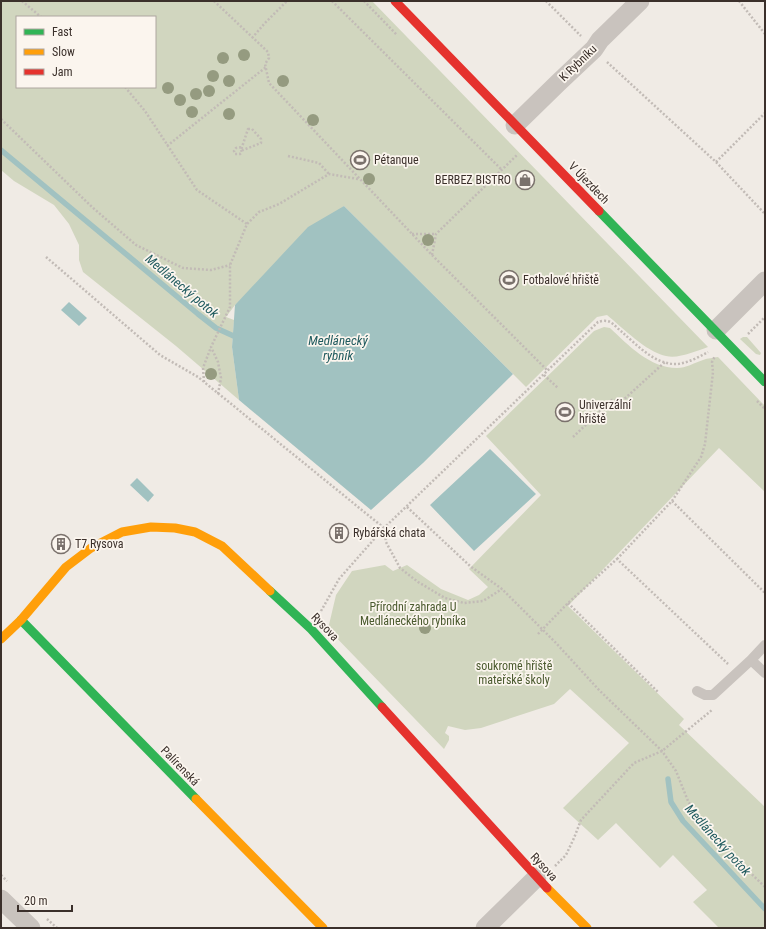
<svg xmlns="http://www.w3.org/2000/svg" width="766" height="929" viewBox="0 0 766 929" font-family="'Roboto Condensed',sans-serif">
<rect width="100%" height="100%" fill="#f0ebe5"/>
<path fill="#d1d6bf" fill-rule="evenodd" d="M1,1H372L708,347C696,351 679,359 666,356C646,352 622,327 607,315L597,317L526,387L344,206L235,305L226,317L234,320L232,347L239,400L176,346L83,272L79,260V245L69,224L54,205L14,181L1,170ZM17,17H155V87H17Z
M604,327L610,328C628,345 650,368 677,368C686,368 694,363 703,360C708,358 713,358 718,357L765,406V492L719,448L568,606L684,719L679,725L765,807V928H719L693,902L707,890L673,855L660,868L616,823L598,840L563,808L629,743L570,689L554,704L481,728L465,730L448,726L445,733L449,736V740L444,749L328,629L336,595L352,571L385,565L393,571L407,565L441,589L468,600L479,595L488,587L469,569L541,495L486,436L594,331Z
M743,337H747L761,353L760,355L756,354L740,339Z"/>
<path fill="#a1c2c1" d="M344,206L513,374L423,463L371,510L239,400L232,347L235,305L308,227Z
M69,302L87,318L79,326L61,310Z
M490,449L536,494L474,551L430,505Z
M137,478L154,495L148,502L130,485Z"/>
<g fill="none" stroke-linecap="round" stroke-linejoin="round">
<path stroke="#a1c2c1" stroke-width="5.5" d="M1,150L198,314L216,328L238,338
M668,779L671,802L683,821L765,909"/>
<path stroke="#c2bbb6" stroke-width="2.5" stroke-dasharray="2 2" stroke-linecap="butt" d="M22,1L41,17
M214,1L268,52L269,58L265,64L269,83L432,255L548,371
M332,1L502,170
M364,1L397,35
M546,1L581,36
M739,1L765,34
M252,38L265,23L287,1
M607,62L716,162L765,214
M125,87L145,111L197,190L247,224
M1,119L92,207L136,245L183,268L211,270L230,265
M248,129H252L261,139V143L243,150H241Z
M167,146L266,67
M241,150L242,152L240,154H235L234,151L236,148L242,147
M288,156L319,163L329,174
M716,162L765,113
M412,234H436
M432,255L436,234L517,155
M46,257L160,355L198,377L384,528L386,542L400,568L418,582L445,598L464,603L483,601L502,589
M748,334L765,317
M544,375L558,388
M204,382L203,368L211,347
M218,394L221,378L218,362L211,347L230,307V265L247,224L259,212L279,204L329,174L358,179
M757,401L765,409
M573,437L612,400L621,402L665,362
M672,501L701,457L705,444L713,372L712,362L715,356
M407,507L470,566L502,589L556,643L599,690L662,751L676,771L688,801L701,822L730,853L765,887
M617,559L672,501L765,593
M568,603L658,692
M321,611L339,579L384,528L598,322C601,321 606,320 610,322C614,324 618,329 622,332C637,345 655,365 677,364C688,363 699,357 708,352
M538,634L568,603L617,559L728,664
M555,866L566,855L574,838L581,820L634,763L662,751L712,710
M1,875L7,881
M47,919L57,928"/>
<path stroke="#c9c3be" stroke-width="10" d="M765,645L751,660L765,673
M697,691L705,695H713L751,660"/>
<path stroke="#c9c3be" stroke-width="19" d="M515,125L558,83L594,49L600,40L640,1
M716,330L765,281
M1,899L31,928
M485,928L537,877"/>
<path stroke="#30b455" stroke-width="9" d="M599,211L765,382
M270,591L311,629L382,707
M21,620L196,799"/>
<path stroke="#ff9f0a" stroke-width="9" d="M1,639L21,620L66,567L91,548L122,532L151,527L175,528L195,532L222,546L270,591
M196,799L323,928
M547,888L587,928"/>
<path stroke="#e5322d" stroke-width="9" d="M395,1L599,211
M382,707L547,888"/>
</g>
<g fill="#959b80">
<circle cx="244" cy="55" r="6"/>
<circle cx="223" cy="58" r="6"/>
<circle cx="213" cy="76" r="6"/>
<circle cx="229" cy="81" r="6"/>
<circle cx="283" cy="81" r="6"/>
<circle cx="168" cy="88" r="6"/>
<circle cx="209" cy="91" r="6"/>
<circle cx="196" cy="94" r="6"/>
<circle cx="180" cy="100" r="6"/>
<circle cx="192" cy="112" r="6"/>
<circle cx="229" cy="114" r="6"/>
<circle cx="313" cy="120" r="6"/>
<circle cx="369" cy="179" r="6"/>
<circle cx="428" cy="240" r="6"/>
<circle cx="211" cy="374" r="6"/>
<circle cx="425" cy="628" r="6"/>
</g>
<defs>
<g id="stadium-ring" transform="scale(1)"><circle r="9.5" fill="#fbf5ee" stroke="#7a716c" stroke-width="1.5"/><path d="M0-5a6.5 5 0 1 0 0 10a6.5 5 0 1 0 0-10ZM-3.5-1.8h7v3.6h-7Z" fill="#7a716c"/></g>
<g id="shop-ring" transform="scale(1)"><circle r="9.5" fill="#fbf5ee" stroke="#7a716c" stroke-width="1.5"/><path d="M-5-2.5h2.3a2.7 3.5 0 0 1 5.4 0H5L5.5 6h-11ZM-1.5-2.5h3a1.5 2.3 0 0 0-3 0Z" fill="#7a716c"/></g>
<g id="building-ring" transform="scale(1)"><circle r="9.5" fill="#fbf5ee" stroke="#7a716c" stroke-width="1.5"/><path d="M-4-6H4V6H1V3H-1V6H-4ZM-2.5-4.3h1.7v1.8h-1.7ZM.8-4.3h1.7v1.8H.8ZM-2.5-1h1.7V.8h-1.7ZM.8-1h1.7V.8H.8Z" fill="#7a716c"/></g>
</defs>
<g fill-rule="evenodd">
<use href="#stadium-ring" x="360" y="160"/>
<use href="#shop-ring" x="525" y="180"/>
<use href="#stadium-ring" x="509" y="280"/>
<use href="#stadium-ring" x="565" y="412"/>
<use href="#building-ring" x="339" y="533"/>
<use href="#building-ring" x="61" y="544"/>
</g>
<g text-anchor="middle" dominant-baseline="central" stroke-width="3.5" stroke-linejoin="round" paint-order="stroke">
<g font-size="12" fill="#3b302b" stroke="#fbf5ee">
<text transform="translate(578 63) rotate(-44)">K Rybníku</text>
<text transform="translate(589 183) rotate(46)">V Újezdech</text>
<text transform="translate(325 627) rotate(46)">Rysova</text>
<text transform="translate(180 766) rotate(46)">Palírenská</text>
<text transform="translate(544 867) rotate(47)">Rysova</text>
</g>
<g font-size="12" fill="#3b302b" stroke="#fbf5ee" text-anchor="start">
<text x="374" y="160">Pétanque</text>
<text x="511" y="180" text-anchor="end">BERBEZ BISTRO</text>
<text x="523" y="280">Fotbalové hřiště</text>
<text x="579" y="405">Univerzální<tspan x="579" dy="14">hřiště</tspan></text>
<text x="353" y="533">Rybářská chata</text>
<text x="75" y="544">T7 Rysova</text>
</g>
<g font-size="12" fill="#4a5a2e" stroke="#fbf5ee">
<text x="413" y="607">Přírodní zahrada U<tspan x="413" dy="14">Medláneckého rybníka</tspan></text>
<text x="514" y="666">soukromé hřiště<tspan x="514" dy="14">mateřské školy</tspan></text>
</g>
<g font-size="13" font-style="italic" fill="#1f5a5e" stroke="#fbf5ee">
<text transform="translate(182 286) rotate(40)">Medlánecký potok</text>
<text x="338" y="340">Medlánecký<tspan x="338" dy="15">rybník</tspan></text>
<text transform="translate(718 840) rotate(48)">Medlánecký potok</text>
</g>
</g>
<rect width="766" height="929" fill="none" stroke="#3b302b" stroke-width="4"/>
<rect x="16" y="16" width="140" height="72" fill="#fbf5ee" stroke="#aea6a0"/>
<rect x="24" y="29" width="20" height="6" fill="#30b455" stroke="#aea6a0"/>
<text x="52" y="36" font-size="12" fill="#3b302b">Fast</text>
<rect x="24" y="49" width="20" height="6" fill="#ff9f0a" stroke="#aea6a0"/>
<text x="52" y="56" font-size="12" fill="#3b302b">Slow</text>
<rect x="24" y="69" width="20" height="6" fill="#e5322d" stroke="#aea6a0"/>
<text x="52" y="76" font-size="12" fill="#3b302b">Jam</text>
<path d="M18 905v6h54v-6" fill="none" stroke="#3b302b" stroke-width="2"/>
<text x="24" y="905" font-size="12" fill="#3b302b" stroke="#fbf5ee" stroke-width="3" paint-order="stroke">20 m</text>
</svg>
